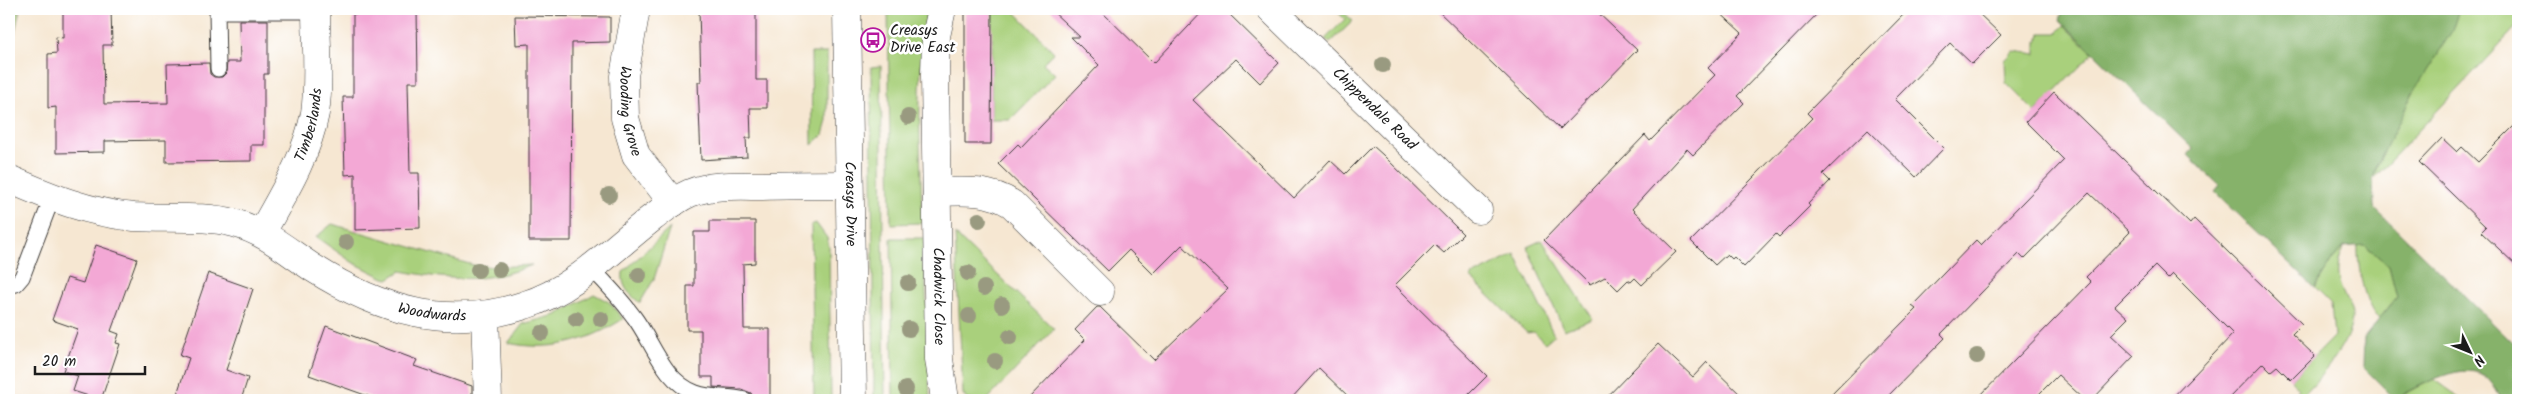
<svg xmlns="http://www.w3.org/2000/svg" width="2527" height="409" viewBox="0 0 2527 409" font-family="Kalam,sans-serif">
<rect width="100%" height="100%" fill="#fff"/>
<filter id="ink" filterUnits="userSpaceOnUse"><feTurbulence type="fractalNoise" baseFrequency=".02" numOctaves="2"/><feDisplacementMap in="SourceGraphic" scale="10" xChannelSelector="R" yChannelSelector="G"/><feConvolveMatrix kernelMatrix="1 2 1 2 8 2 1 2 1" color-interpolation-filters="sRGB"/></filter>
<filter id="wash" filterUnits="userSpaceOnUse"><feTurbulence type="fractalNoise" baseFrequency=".0096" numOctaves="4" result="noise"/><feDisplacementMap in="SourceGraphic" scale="20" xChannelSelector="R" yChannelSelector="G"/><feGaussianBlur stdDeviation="1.12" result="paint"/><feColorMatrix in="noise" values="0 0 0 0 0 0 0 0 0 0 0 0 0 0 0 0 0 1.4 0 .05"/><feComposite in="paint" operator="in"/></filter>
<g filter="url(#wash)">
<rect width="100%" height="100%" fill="#f6e7d2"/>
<path fill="#a9d07b" stroke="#62764c" d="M9,9H20L9,60Z
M888,9H928C915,78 921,153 922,223L891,224Z
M983,9H992V13H1002V9H1012L1054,52L1043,63L1055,74L1010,120H991L992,37L983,36Z
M1334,9H1340L1353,21L1330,43L1325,39L1345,19Z
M2459,9H2518V25L2373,179C2382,149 2398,117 2414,90C2431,64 2449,39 2459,9Z
M2064,25L2093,53L2035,112L2006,83L2005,60L2014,51L2036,54V43L2041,33H2057Z
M811,53H827V121L823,135L812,145Z
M881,66L885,400H874L871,67Z
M816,223L827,238L829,246L831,400H814L811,225Z
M332,224L473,265L495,267L532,265C485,284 450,280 401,271L388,279L384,278L352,262L316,237Z
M670,228L654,279L640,303C629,294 621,287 623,272Z
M955,234L1054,329L987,400H967L963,394Z
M891,238H924L930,400H893Z
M1542,240L1593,319L1564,330L1527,247Z
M2358,245H2365L2389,266L2397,297L2379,319C2364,307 2357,264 2358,245Z
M2343,247C2337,267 2335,276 2344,295C2346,301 2351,307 2352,313C2355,340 2316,383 2298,400H2288L2299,389L2291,380L2334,336L2331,304L2315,288L2332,260Z
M1515,254L1554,335L1545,343L1534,332L1527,333L1470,277Z
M594,294L609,302L623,319C588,342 550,352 508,343L523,324L556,315Z
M2434,379L2463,400L2395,399Z"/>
<path fill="#86b26b" stroke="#516744" d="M2063,9H2459L2452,31L2413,93L2377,165L2373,179L2374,207L2518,348V400H2502C2498,394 2494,385 2489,380C2467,356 2418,387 2395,399L2363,367L2364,338L2397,297L2389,266L2365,245L2343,247L2332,260L2315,288L2215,192L2220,186L2188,155L2193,149L2060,20Z"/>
<g id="blocks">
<path fill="#f3a8d5" d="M63,9H111L112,45H103L104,104L168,103L167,64L209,63L210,74L214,77H222L226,73L227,62H240L239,20H268V74H264V145H251V161L166,162V140L105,141V152L56,153V107L48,108V54L57,53L56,37L63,38Z
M363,9H417L418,82H408L410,173H419L420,228L355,230V174L345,175L343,97H353V14H364Z
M699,9H756V80H767V108H750L751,138H746L747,157L701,160L698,82H701Z
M965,9H992L991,144H965Z
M1050,9H1099L1154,63L1205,9H1224L1279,63L1260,83L1236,59L1193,100L1294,198L1330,160L1345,174L1373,146L1383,155L1463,234L1444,253L1435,245L1395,285L1487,376L1463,400H1352L1319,368L1290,400H1027L1085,340L1075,330L1097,307H1100L1154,360L1228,289L1182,245L1153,274L1129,250L1108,271L998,164L1018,144L1021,147L1099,65L1071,37H1080Z
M1436,9H1594L1637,50L1560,129Z
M1716,9H1822L1737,96L1744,103L1693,155L1687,149L1632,209L1676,252L1642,285L1635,278L1631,282L1628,280L1618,290L1605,277L1590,285L1544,240L1645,135L1650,141L1715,75L1708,68L1742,33Z
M1909,9H1974L2001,35L1972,64L1950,43L1895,99L1944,148L1916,177L1868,130L1823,174L1830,181L1808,204L1810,206L1779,237L1776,234L1744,267L1734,257L1732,259L1727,254L1715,265L1691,241L1812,118L1807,113Z
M515,16L610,17V42L572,43L571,241H529V44L516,45Z
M2054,92L2190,224L2194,219L2302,324L2292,334L2315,356L2291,380L2277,366L2271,371L2263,363L2227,400H2170L2233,334L2173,274L2168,279L2155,266L2115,306L2128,318L2111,335L2134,356L2092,400H2085L2058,375L2033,400H1976L2091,282L2086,277L2130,232L2089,193L2024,259L2019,254L1941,334L1945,338L1884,400H1826L1916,309L1912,306L1976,240L1981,245L2064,160L2026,122Z
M2518,122V267L2481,232L2486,227L2419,162L2442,138L2457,152L2462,147L2478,162Z
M710,221H755V263L743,264L744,329H770V400H754L751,393L741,389L713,387V377H701V330H687V286H694V232H710Z
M96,245L137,259L111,331L119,334L116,343L120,344L101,400L73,391L78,376L63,371L78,329L52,320L67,278L83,283Z
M208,273L253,289L226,370L248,378L241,400H175L189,358L180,355Z
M326,326L417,360L414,366L472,386V400H379L309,375Z
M1658,344L1693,377L1707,362L1746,400H1604Z"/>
</g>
</g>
<g filter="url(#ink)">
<use href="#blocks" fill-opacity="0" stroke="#3d3a37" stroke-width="1"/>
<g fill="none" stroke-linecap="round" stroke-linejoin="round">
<g stroke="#3d3a37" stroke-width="17">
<path id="service" d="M217,9L218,69
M217,11H316
M591,268C606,283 621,299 634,317C653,342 663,381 696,393C711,399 729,395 745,400
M9,285L16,284L22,277L52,198"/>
</g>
<g stroke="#3d3a37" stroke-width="29">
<g id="minor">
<path id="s1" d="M636,9L624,76L625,118L636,155L673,203"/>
<path id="s2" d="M942,9L936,36L935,75L939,359L945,400"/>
<path id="s3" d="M1271,9L1478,210"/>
<path id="s4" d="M9,179C50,197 89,213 134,217C167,219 203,215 234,223C265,231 287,251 313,268C379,310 447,331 525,305C574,290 612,249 652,218C664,209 676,199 690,193C712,184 739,186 762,186C791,185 820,185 849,185"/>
<path d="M937,192C964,191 989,189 1012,204L1100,292"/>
<path id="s5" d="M262,232C283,194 307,156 315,113C320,79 316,43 316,9"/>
<path d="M485,316L488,400"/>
</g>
</g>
<g stroke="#3d3a37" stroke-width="29">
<g id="tertiary">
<path id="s6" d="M847,9L853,400"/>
</g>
</g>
<use href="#service" stroke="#fff" stroke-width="15"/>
<use href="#minor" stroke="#fff" stroke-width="28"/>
<use href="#tertiary" stroke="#fff" stroke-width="28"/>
</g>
<g fill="#999a80">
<circle cx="1383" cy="65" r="8"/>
<circle cx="908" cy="117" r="8"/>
<circle cx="609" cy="195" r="8"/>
<circle cx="979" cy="220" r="8"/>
<circle cx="346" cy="242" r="8"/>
<circle cx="478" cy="270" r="8"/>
<circle cx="499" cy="270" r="8"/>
<circle cx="968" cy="273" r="8"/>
<circle cx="639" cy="275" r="8"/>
<circle cx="908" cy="283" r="8"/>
<circle cx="984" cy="288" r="8"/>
<circle cx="1002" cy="305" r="8"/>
<circle cx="969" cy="316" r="8"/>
<circle cx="576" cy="319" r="8"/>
<circle cx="601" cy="319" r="8"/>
<circle cx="909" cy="329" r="8"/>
<circle cx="542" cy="333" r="8"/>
<circle cx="1010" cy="337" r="8"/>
<circle cx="1977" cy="356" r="8"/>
<circle cx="995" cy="361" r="8"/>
<circle cx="906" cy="389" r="8"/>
</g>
</g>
<defs>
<g id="bus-ring" transform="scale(1.25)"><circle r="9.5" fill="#fff" stroke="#b5179e" stroke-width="1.5"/><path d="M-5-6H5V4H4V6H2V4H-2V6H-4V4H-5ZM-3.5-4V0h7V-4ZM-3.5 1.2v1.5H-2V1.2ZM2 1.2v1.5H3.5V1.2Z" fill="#b5179e"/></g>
</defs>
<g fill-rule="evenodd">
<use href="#bus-ring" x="873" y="40"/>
</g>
<g text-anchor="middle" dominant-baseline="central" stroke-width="5" stroke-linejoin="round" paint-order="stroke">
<g font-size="15" fill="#1c1c1c" stroke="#fff" text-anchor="start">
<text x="890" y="31">Creasys<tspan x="890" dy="17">Drive East</tspan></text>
</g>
<g font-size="15" fill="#1c1c1c" stroke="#fff">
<text stroke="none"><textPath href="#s3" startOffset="144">Chippendale Road</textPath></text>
<text stroke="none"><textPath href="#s1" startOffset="104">Wooding Grove</textPath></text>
<text stroke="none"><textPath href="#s5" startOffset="118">Timberlands</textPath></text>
<text stroke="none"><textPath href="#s6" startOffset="195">Creasys Drive</textPath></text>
<text stroke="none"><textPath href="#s2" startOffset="288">Chadwick Close</textPath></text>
<text stroke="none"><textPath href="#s4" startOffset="452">Woodwards</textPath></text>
</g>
</g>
<rect width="2527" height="409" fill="none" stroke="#fff" stroke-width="30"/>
<g transform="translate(2470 352) rotate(133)" stroke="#ffffff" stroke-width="4" paint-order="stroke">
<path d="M0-4L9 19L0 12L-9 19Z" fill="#1c1c1c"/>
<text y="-8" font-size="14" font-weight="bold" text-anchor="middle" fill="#1c1c1c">N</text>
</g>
<path d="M35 366v8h110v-8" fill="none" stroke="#1c1c1c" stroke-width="2.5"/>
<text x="42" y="366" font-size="15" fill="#1c1c1c" stroke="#ffffff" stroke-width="4" paint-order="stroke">20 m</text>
</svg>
